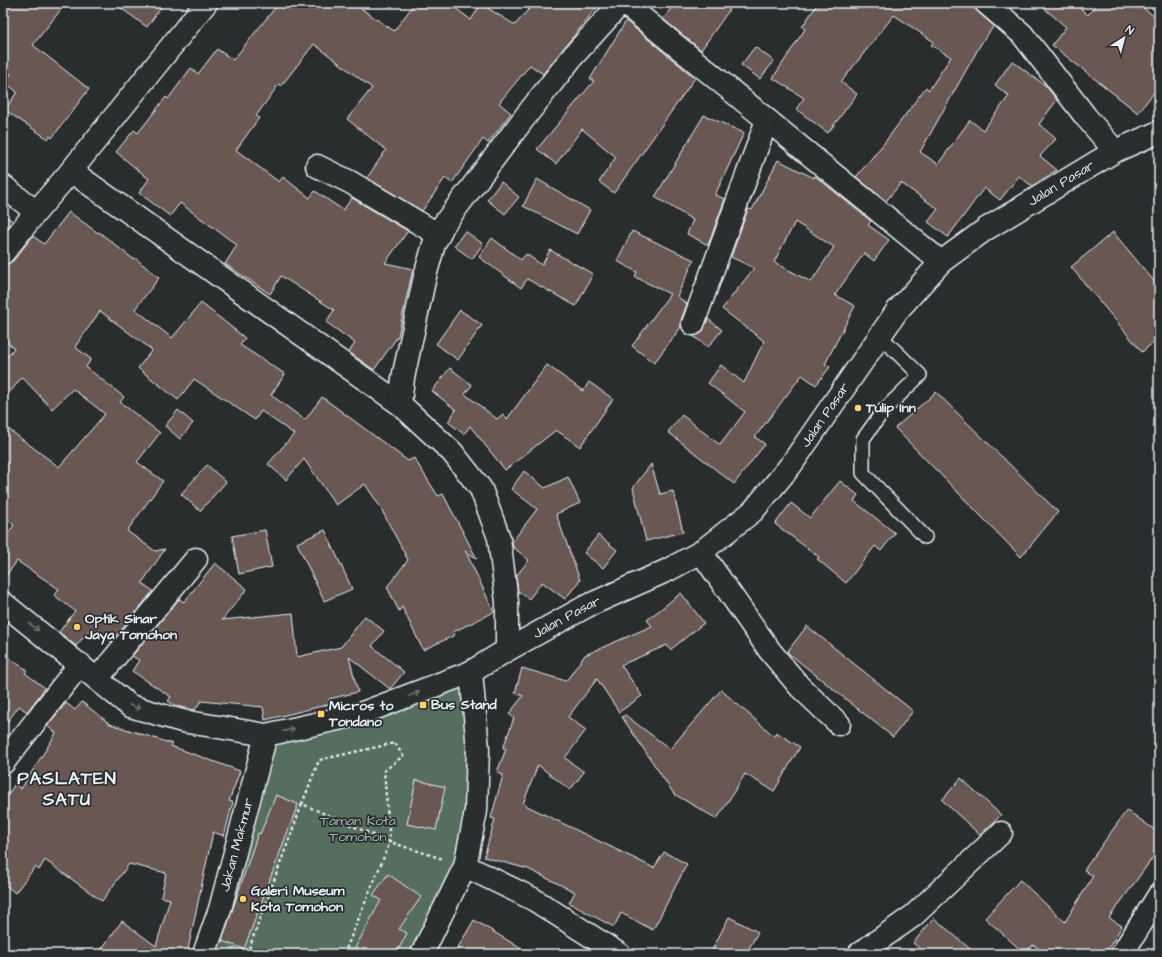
<svg xmlns="http://www.w3.org/2000/svg" width="1162" height="957" viewBox="0 0 1162 957" font-family="'Architects Daughter',sans-serif">
<rect width="100%" height="100%" fill="#2a2d2e"/>
<filter id="ink" filterUnits="userSpaceOnUse"><feTurbulence type="fractalNoise" baseFrequency=".025" numOctaves="2"/><feDisplacementMap in="SourceGraphic" scale="8" xChannelSelector="R" yChannelSelector="G"/><feConvolveMatrix kernelMatrix="1 2 1 2 8 2 1 2 1" color-interpolation-filters="sRGB"/></filter>
<g filter="url(#ink)">
<path fill="#546e5d" stroke="#9eb0aa" d="M471,672L476,811L422,954H204L266,735Z"/>
<path fill="#695851" stroke="#e8f1f8" fill-rule="evenodd" d="M3,3H66L33,45L89,89L52,138L50,136L48,139L5,110L17,92L5,82L11,74L3,68Z
M114,3H164L147,27Z
M279,3H353L394,31L415,3H449L471,20L481,4L515,25L534,3H600L543,74L530,65L499,103L511,113L488,143L483,139L452,183L445,178L422,211L367,178L386,150L347,119L372,88L314,44L281,86L279,84L256,116L259,118L236,150L279,182L283,177L310,198L315,191L343,210L352,198L408,231L385,263L413,269L398,336L374,370L349,352L355,343L326,322L334,310L281,276L270,294L225,264L237,245L180,203L170,216L139,193L149,179L116,152L134,130L138,133L166,97L168,99L191,68L198,74L217,49L233,60Z
M675,3H734L701,50L663,19Z
M818,3H971L978,12L994,26L982,42L920,152L938,164L970,120L983,130L1009,96L995,85L1012,61L1046,86L1057,100L1039,124L1056,139L1040,156L1057,170L1032,186L1019,176L1000,200L984,188L948,237L928,222L938,209L901,183L886,201L856,177L885,142L926,87L929,90L951,57L931,45L934,42L894,15L841,82L857,94L828,133L796,109L804,98L773,78L805,29L802,27Z
M1038,3H1074L1088,15L1097,3H1137L1159,20V86L1138,113L1052,45L1066,27Z
M626,21L695,78L614,193L599,182L616,157L582,129L556,164L537,149L594,81L590,79Z
M755,47L774,61L760,79L741,65Z
M704,115L744,133L715,195L725,199L708,245L687,234L693,220L655,197Z
M778,160L814,178L815,176L871,221L868,225L889,240L874,261L864,253L835,295L855,306L825,364L830,367L816,385L802,375L755,437L765,444L734,484L668,432L682,415L720,445L745,412L708,383L721,365L744,383L764,341L722,309L754,268L731,257L748,209L752,210ZM795,222L834,247L811,282L774,262Z
M537,179L590,210L577,234L523,206Z
M501,182L519,197L505,214L487,200Z
M69,212L98,233L99,232L133,259L135,258L159,278L135,309L172,338L201,303L245,338L240,345L285,374L271,395L305,420L322,397L408,461L414,458L438,496L443,494L477,559L465,550L494,612L453,632L455,635L423,650L402,607L399,611L387,587L408,560L379,505L365,484L336,505L304,459L286,480L268,464L294,434L261,411L255,420L194,379L178,400L138,368L152,350L100,311L75,347L91,359L86,367L124,397L120,402L160,433L137,462L163,481L127,531L155,551L165,549L142,583L153,591L112,642L91,628L76,646L59,632L75,611L54,595L59,589L17,561L3,580V540L14,525L3,516V425L59,467L105,414L73,389L52,409L22,377L3,401V362L14,348L3,339V265L13,261L33,236L44,244Z
M3,215L13,221L3,233Z
M465,231L483,244L472,259L454,246Z
M632,231L694,260L677,296L687,304L681,320V327L654,363L632,346L670,294L635,277L637,272L617,261Z
M1113,232L1159,287V338L1142,352L1071,267Z
M492,238L521,260L526,254L542,265L550,250L593,274L576,306L527,279L521,288L479,257Z
M460,310L482,325L458,360L436,344Z
M708,319L722,330L708,347L693,336L701,333Z
M547,365L583,391L589,382L613,399L580,447L556,430L505,470L470,426L464,434L448,422L456,410L432,391L450,368L472,385L465,394L497,419L503,414L507,419Z
M936,392L1058,512L1021,557L895,428Z
M178,410L193,423L180,439L165,426Z
M651,464L660,494L673,491L683,532L646,541L633,488Z
M207,465L226,482L200,511L181,494Z
M524,471L545,488L568,477L580,503L556,514L580,580L565,599L542,582L529,599L518,591L516,576L529,560L513,547L512,542L537,509L511,489Z
M840,481L858,495L854,501L895,533L881,551L875,546L846,583L817,559L819,557L775,524L791,503L810,518Z
M265,530L272,567L239,574L232,536Z
M325,530L352,589L324,601L297,543Z
M598,535L617,550L603,568L584,553Z
M215,563L247,589L222,620L293,613L297,657L341,647L365,616L384,631L372,646L404,672L390,689L349,657L358,692L329,699L330,704L265,720L263,707L201,701L195,710L176,706L168,701L171,697L132,671L139,660L132,656L179,599L184,602Z
M681,593L704,623L670,650L667,645L621,665L642,696L619,712L597,679L568,717L586,730L565,758L584,772L570,790L538,765L523,804L654,868L664,852L687,864L653,930L621,913L614,927L569,903L575,892L528,869L484,857L495,819L491,818L503,775L497,772L506,749L503,748L514,718L509,714L523,696L515,693L522,668L566,681L585,655L652,626L647,620Z
M807,626L913,711L893,737L787,652Z
M3,654L27,670L25,673L45,688L27,712L19,706L3,728Z
M721,690L774,736L776,732L800,747L774,791L745,774L717,819L674,794L622,717L625,715L670,749Z
M82,702L110,724L173,744L171,746L240,771L229,801L233,802L224,836L213,832L187,954H98L122,921L156,946L170,899L161,897L166,873L129,864L102,901L45,860L39,870L35,867L15,893L3,883V802L15,784L21,789L52,740L56,733L47,726L66,703L75,710Z
M961,778L1001,815L980,835L942,800Z
M416,780L445,787L436,830L407,824Z
M276,795L298,804L244,949L222,941L258,833L260,834Z
M1127,810L1159,833V849L1109,918L1122,926L1105,954H1048L1033,945L1024,953L985,918L1020,880L1065,922L1093,876L1084,870Z
M388,874L421,897L399,929L407,933L396,954H352L381,900L373,895Z
M729,917L758,932L746,954H710Z
M934,918L976,954H926L913,943Z
M474,920L530,954H454Z"/>
<g fill="none" stroke-linecap="round" stroke-linejoin="round">
<g stroke="#e8f1f8" stroke-width="16">
<path id="service" d="M880,336L920,375L884,410L863,439V473L925,537"/>
</g>
<g stroke="#e8f1f8" stroke-width="25">
<g id="minor">
<path d="M624,3L941,262"/>
<path d="M986,3L1022,34L1086,117L1115,151"/>
<path d="M317,166L350,182L439,235"/>
<path d="M71,171L400,404L452,452L481,489L499,538L507,602V650"/>
<path d="M3,186L36,212L71,171L206,3"/>
<path d="M3,253L36,212"/>
<path d="M693,324L767,120"/>
<path d="M400,404L403,378L425,276L434,244L444,224L525,117L573,56L621,3"/>
<path d="M701,552L770,651L800,687L839,724"/>
<path d="M97,679L196,559"/>
<path d="M3,763L80,664"/>
<path d="M465,866L533,899L619,954"/>
<path id="s1" d="M204,954L220,909L266,735"/>
<path d="M422,954L465,866L476,811L478,749L471,672"/>
<path d="M859,954L913,916L1001,833"/>
<path d="M1122,954L1159,895"/>
</g>
</g>
<g stroke="#e8f1f8" stroke-width="25">
<g id="tertiary">
<path id="s2" d="M3,603L130,706L182,721L266,735L360,714L471,672L507,650L587,606L668,570L701,552L753,511L791,465L897,311L941,262L986,229L1115,151L1159,132"/>
</g>
</g>
<path stroke="#e8f1f8" stroke-width="2.5" stroke-dasharray="3 3" stroke-linecap="butt" d="M247,954L302,804
M344,954L390,842L384,771L403,756L395,743L319,760L302,804L390,842L443,859"/>
<use href="#service" stroke="#2a2d2e" stroke-width="13"/>
<use href="#minor" stroke="#2a2d2e" stroke-width="22"/>
<use href="#tertiary" stroke="#2a2d2e" stroke-width="22"/>
</g>
<defs><path id="oneway-shaft" d="M-6 0H5M1.5-3L5.5 0L1.5 3" fill="none" stroke-width="1.6" stroke-linecap="round" stroke-linejoin="round"/></defs>
<g stroke="#6c7275">
<use href="#oneway-shaft" transform="translate(34 627) rotate(38)"/>
<use href="#oneway-shaft" transform="translate(414 694) rotate(-21)"/>
<use href="#oneway-shaft" transform="translate(135 707) rotate(19)"/>
<use href="#oneway-shaft" transform="translate(289 730) rotate(-13)"/>
</g>
</g>
<g fill="#ffd166" stroke="#2a2d2e" stroke-width="1.5">
<circle cx="858" cy="408" r="4"/>
<circle cx="77" cy="627" r="4"/>
<rect x="419" y="701" width="8" height="8" rx="2"/>
<rect x="317" y="710" width="8" height="8" rx="2"/>
<circle cx="243" cy="899" r="4"/>
</g>
<g text-anchor="middle" dominant-baseline="central" stroke-width="3.5" stroke-linejoin="round" paint-order="stroke">
<g font-size="14" fill="#e8f1f8" stroke="#2a2d2e">
<text stroke="none"><textPath href="#s2" startOffset="1300">Jalan Pasar</textPath></text>
<text stroke="none"><textPath href="#s2" startOffset="964">Jalan Pasar</textPath></text>
<text stroke="none"><textPath href="#s2" startOffset="628">Jalan Pasar</textPath></text>
<text stroke="none"><textPath href="#s1" startOffset="114">Jakan Makmur</textPath></text>
</g>
<g font-size="14" font-weight="bold" fill="#e8f1f8" stroke="#2a2d2e" text-anchor="start">
<text x="866" y="408">Tulip Inn</text>
<text x="85" y="619">Optik Sinar<tspan x="85" dy="16">Jaya Tomohon</tspan></text>
<text x="431" y="705">Bus Stand</text>
<text x="329" y="706">Micros to<tspan x="329" dy="16">Tondano</tspan></text>
<text x="251" y="891">Galeri Museum<tspan x="251" dy="16">Kota Tomohon</tspan></text>
</g>
<g font-size="14" fill="#a5b6b2" stroke="#2a2d2e">
<text x="358" y="821">Taman Kota<tspan x="358" dy="16">Tomohon</tspan></text>
</g>
<g font-size="18" font-weight="bold" letter-spacing="1" fill="#e8f1f8" stroke="#2a2d2e">
<text x="67" y="778">PASLATEN<tspan x="67" dy="21">SATU</tspan></text>
</g>
</g>
<rect width="1162" height="957" fill="none" stroke="#2a2d2e" stroke-width="16"/>
<rect x="8" y="8" width="1146" height="941" fill="none" stroke="#e8f1f8" stroke-width="1.5" filter="url(#ink)"/>
<g transform="translate(1124 38) rotate(36)" stroke="#2a2d2e" stroke-width="3" paint-order="stroke">
<path d="M0-3L7 15L0 10L-7 15Z" fill="#e8f1f8"/>
<text y="-6" font-size="11" font-weight="bold" text-anchor="middle" fill="#e8f1f8">N</text>
</g>
</svg>
